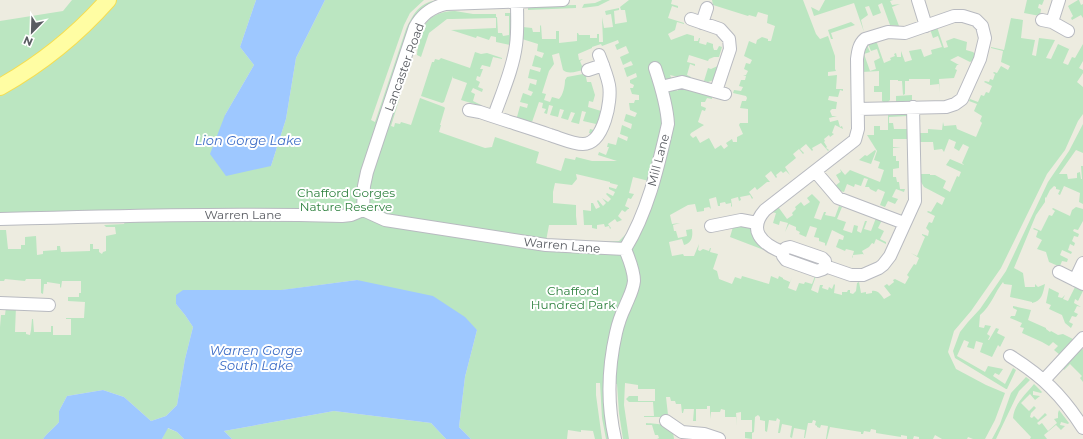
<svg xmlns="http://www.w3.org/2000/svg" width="1083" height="439" viewBox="0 0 1083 439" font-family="Montserrat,sans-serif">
<rect width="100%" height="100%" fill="#edece0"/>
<path fill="#bbe6c1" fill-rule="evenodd" d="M72,0H256L240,47L254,65L225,115L271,166L286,119L296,58L325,0H424L410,13L404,25L371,120L375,122L406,29C415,10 422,0 443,0L424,9L397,96L400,97L391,126L394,127L395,123L400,124L401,122L411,125L420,98L444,107L445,108L440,125H441L439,132L485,148L492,147L495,137L539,152L536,163L561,171L565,158L575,160L576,157L592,161H617L598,155L599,152L606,155L609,147H607L608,143L616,145L618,137L627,141L628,137L620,134L622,125L631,129L632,124L624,121L626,114L635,117L637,113L630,110L629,103H634L635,100H639V95L632,94L630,88H633L634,85L630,83V80L637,77L636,73L627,77L624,68L633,65L631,61L623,65L620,57L629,53L626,46L617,50L615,45L619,43L618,40L602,46L601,44L592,47V48L578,54L579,60L583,59L580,61L582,66L585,65L583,70C577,71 569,75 563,70L559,53L552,55L554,64L549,71L542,93L546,94L544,100L550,102L552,97L559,99C563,95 565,86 565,80L567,77L583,74L584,76L589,75L586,77L587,82H591L595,95L593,102L589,101L588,107L601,111L594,132L592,134L589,133L590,129L594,130L596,124L583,121L586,112L582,111L579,124L571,122L575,113L571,112L568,120L561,118L564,110L560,109L558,117L550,115L553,106L549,105L547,114L544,113L546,109L542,108L543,103L539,102L532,122L515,117H517L520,106L527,108L528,104L520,102L523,93L531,96L533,92L528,90L530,83L536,85L537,80L528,78L530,69L540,72L541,68L532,66L535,55L542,58L544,53L537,51L538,44L522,39L523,27L532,28L533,32H540V26L541,25L542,39H556V31H559V43L577,41V33H578L579,35H590V38H597V34H599V42H603L602,17L604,28L613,27L611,14L606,15L605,11L619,8V10L614,11L615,24L627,22L625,10H621L620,7L629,0H672L671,4L678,6V8L672,6L668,18L684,23V24L677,22L675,30L668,34L671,40L687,34L694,36V41H698L699,38H700L699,43L706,45L707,42L713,44V47L714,50H717L719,46L722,47L719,57H714L709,59L708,61L689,55L687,62L695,64V66L690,64L687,75L691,77L690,80L670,75L677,91L680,88H683L712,97V99L707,98L705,102H701V106L706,108L705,111L702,110L698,122L704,125L691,133L690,135L693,138L696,136L700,143L709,138L715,149L721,145L724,149L728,146L726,143L732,139L733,142H737V137L743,134L739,125L740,123H748V109L740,108L742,101H746L747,98L746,96L733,93L734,90L741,91L743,87L739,86L741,80H745L746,76L743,75H746L748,71L744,69L746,63L750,64L752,60L744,56L749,41L756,44L757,40L762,37L768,39V41H771L775,26L767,23L768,15L758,12L756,17L749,15L748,16L713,5L712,0H803L816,34L820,39L828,36L835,56V69L836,71L828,72V76L837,75L836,89H843V91L840,90L838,97L829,96L828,100L837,102L836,109H832L830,111L832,116H837L829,118L830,122L838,120L840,127L842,126L843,129L835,125L832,133L834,134L830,137L829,135L824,139L825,141L824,142L827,147L826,148L829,150L828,151L821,143L812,148L813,150L812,151L806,144L800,149L804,153L803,154L799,149L793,154L796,158L785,167L790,175L786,171L783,173L781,171L776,175L777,177L776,178L771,171L765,176L770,182H767L757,190L755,187L749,192L753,198L752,199L750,195L740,197L741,200L739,201L738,197L731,199L732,206L731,207V203L726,204L725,202L720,203V206H718L716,197L709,199L711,209L709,207L704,208V211L697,212L695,204L688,205L670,215L672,224L680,223L673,225L674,231H676L678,238L687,236L686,230L692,229C693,236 692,243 684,245L682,239L669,242L672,256L683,254L684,256H694L699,244L698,250L700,251L703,249L709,251L710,248H711L710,252L718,254L713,269L717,271L719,279L732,284L735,277L741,279L742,276L769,284L771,276L778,279L779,276L783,278V279L790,282L792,277L788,288L796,291L799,283L804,284L805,282L812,284L815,276H816L811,290L818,293L820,285H823L822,288L828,290L829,287L832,289L834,284L835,285L834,293L842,295V292H847L848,290H850V293L853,294L856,291L857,283L859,282L861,293L866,292V294L872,293V291C878,290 881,295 884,299L891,295L884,286L887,284L889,286L894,282L893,280L895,279L905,284L909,277L907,275L914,264L916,265L919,258L911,253L917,256L925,237L922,235V234L928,236L929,231L926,228L929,222L932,223L935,216L927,212L928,211L931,212L937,202L942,205L945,198L924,187L921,182L920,173L921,174H930V175H935L946,181L943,188L950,192L957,176L959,177L961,172L946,165L950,159L964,165L962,163L969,147L963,144L959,151L954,148L956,142L949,139L944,152L942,149L934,150L933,142H920L919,133H928V129L942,130L943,122L944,126L956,125L957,129L976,137L982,123L980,121L982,116L974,111L977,104L969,101L970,99L978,102L981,95L984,96L986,92L989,93L992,86L984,82L985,81L989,82L990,79L993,80L995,74L993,73L994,72L997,73L1001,66L1008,70L1010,66L1001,62L1003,51L991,48V47L1004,50L1011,18L1023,20L1021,38L1035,40L1032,55L1036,56L1039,38L1055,40L1046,58L1051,59L1058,44L1069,49L1070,47L1063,63L1068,65L1072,57L1075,58L1083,44V61L1079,68L1083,70V73L1077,82L1083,87V114L1078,121L1065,150L1047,174L1001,268L971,311L954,331L948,352L956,369L986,385L1005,393L995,420L985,439H973L968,437L967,439H942L935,435L933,439H919V437L914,436L913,439H907V436L901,435V437L876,433V430L871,429L870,432L864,431L863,434H861V432L830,427L827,439H826L828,426L821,425L820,428L817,427V426L815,425L816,421L813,420L812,423H808L805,438H804L805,430L794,428L792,438L790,437L792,426L782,424L780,433H778L780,420L777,418L776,421L769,420L767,432L765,431V421L760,420V417L758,415L755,417L754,432L752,433V439L745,438V432H752V420H741V412L736,413L737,426L736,417H725V422V410L721,409L720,412H711L710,419V406H707V409H696V421H693L694,409H684L683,413H682L681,404H676L675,401H671L670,397H666L668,415L666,417H644V416H654L653,402H629L626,399L629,396H638V401H655V389H638V385L625,383L624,405L629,439H623L619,413L617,384L605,383L610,439H606L602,418L600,383H596V395L602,439H595L593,431L581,430V432L568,430L567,439H471L459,427L465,377L477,330L357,280L176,304L185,315L193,327L185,359L177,405L166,416L151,421L124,397L103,390L67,396L59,411V422C54,428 48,432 43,439H0V327L1,315H5L6,307L16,306L15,332H26V334L30,335L31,330L32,319H33L34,332H51V326H53V335H71V319H66V318H84L85,302L68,301V297H79V293H81V281H62L61,288L60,287V284L47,282V284H44L43,294L41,293V279H26L25,281L5,279L4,281H0V230H6L8,249H21V245H25V237L36,236L37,255L43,254V251L57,250V246H60L61,252L90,251V244H93V249H99V252L102,254L103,252L106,251V236L116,234L115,227H106L104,225L124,224L129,213L0,215V21L63,11ZM576,174L610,182V183L618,185L616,189L609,187V189L615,192L613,196L607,193L606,194L611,199L608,202L602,198L606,203L603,206L598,200L597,201L600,207L596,209L593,203H591V211L583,210L584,225H592V228L597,229V225L604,224L605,227L609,226L610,229L611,228L608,224L615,219L617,222L622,220L618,216L622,210L625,212L628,209H629V208L625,206L628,198L631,199L634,194L629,193L633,177L649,181L630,230L619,241L603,242L546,241L549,225H577L576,216V205L553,203V192L555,183L572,185L577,179Z
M602,0H610L598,6L582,8L584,4L595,3Z
M825,0H893L890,1L892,5L900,4L892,7L899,26L890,25L882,3L878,5L881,13L873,16L869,6L865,7L868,15L861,20L864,32L854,3L814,16L811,7L819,11Z
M1027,0H1044L1042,5L1039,4L1038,8L1041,9L1040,16L1024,13Z
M1078,0H1079L1081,5L1083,4V18L1081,15L1072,20L1071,18L1073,16L1068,6Z
M576,5V8L528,10V6Z
M455,11L473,14H496V17H497L498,33H502L503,36L509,35V16H505V13H511L512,14V29L510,45L496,42V37L491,36L489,40L477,36L476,38L451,30L496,28V18L451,19H447L429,33L421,57L417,55C420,29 424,12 455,11Z
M851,22L855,25L831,33L833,39H831L828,30Z
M937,27L944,48L948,47L946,41L954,38L967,42L966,50L973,52L976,55L974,60L970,62L958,56L950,60L959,65H957L955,69L957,70L954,78L939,79L940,93L939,84L930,85V79H909V81H905V94L903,95L902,81H898V80H890V100L888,102L884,103L882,101V92H874V86H879V71L862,72V54L867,45L870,52L864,54L870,71L876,69L874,61L880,58L877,49L871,51L868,44L874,42L877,43L884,63L891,60L890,58L895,56L894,54L896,53L897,57H901V51L905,62L912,60L909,51L921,49L924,57L932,54L931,50L942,47L938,36L933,38L930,29Z
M475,52L481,54L487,53L502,58V59L493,57L490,67L482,65L480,69H483L480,77L477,76L476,80L480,82L478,87L483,89L482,92L473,88L471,92L475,94L473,101L481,105V106L461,100L467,83L453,78V76L444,102L442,103L421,96L432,62H434L435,59L439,60L441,58L470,68Z
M720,65L714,80L708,82L704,81L708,68L711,69Z
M912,95V102H896V96Z
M904,112L908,114L909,121H907V116L889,117V123H893L894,129H907V123H909V139H893V147L901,148H893V156H896V161H899V168L893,169V177H896L897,182H899L900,189H905L904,192L896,189L892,197L898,199L895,204L888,201L885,207L880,205L885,192L878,189L876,192L870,189L869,187H865L868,179L864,178L861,186L855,184L854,187L847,184L844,192L837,190L835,186L840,182L836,175L841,172L840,169L845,175L850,170L880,182L884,170L878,168L880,162L874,160L877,151L867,135H874V126H880V130H888V114Z
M1083,124V153L1076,150L1059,174H1067L1068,179L1077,178V173L1080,172L1081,179H1082L1081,166H1083V204L1079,202L1080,193L1064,186L1060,195L1058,194L1060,190L1056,189V187L1054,186L1050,190L1046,198L1045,197V202L1036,215L1014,268L1023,273L1025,287H1035V284L1038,287L1045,284C1043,293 1042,301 1032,303V302L1010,297L1012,285L1004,284L1003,282C995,292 991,306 980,315L979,327L984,328L985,325L991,326L987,334L990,336L988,340H989L996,328L999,329L997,333L1005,337L1000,347L998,345L992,357L980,352L983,343L976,341L974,349L967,347L969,342L964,340L957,356L985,372L988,366L1003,369L999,375L995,373L993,376L1005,384L1013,368L1016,370L1007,389H1006L955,358L953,351L960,332L968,322L980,309L1006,271L1048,182L1069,151Z
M875,150L876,151L871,164L859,160L865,155L867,156Z
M812,194L820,202L814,218L821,220L824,212H826L825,215L835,217L839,206L842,207L837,219L846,222L843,230L852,233L854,225L858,226L857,231L861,233L865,221H867L864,229L871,231L876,218L882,220L878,228L884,231L880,239L886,242V244L876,239L874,244L872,243L869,247L862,251L864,255L863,254L853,255V257L852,258L854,251L846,249L845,251L836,247L839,239L843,240L844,236L832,230L826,246L825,245V243L819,241V238L814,237L817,228L810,226L806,237L799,234L800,232L796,230V227L789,224L785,232L788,223L780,221L779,225L773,223L776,213L771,212L776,207L779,208L787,219L793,215L792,213L796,209L795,207L801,202L804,206L810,202L807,198Z
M1076,207L1083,209V221L1078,230L1074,229L1073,231L1079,234L1078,237L1074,236L1072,241L1075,243L1074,246L1070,244L1068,250L1072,252L1071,254L1062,250L1060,255L1068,259L1067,262L1062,261L1060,266L1065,269L1049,262L1046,252L1037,249L1042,240L1036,237L1038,231L1033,229L1034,228L1041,231L1049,215L1052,216L1055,211L1052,209L1053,208L1070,216L1072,210Z
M737,225L752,227L755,239L764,250L730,237L733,227Z
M1075,287L1083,291L1078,301L1075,299L1074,303L1081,307L1077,306L1074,312L1078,314L1076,317L1072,316L1069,322L1073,324L1071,328L1065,323L1062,315L1049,309L1051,305L1046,303L1049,288L1059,293L1058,297L1062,298L1065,295L1063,299L1068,301Z
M1013,306L1031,310L1028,320L1046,328V329L1050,332L1051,331L1058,335L1063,334L1073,339L1071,344L1060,355L1054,350L1058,346L1053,342L1049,346L1042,342L1022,333L1024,328L1020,327L1022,323L1010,318L1011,316H1015L1017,310L1013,308Z
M1083,349V382L1080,378L1082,376L1070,364L1064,370L1063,369L1080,350Z
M1026,377L1030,380L1019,391L996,439H992L1000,424L1011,393Z
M1034,384L1042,392L1041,393L1033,391V395L1040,396L1035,400L1030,394L1021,403L1029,411L1034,406L1036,408L1031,413L1030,417L1032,418L1034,416L1038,420L1045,413L1047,415L1037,423L1039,425L1042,423L1048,431L1057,423L1054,419L1058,418V413L1059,410L1069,423L1068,424L1061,422L1060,425L1065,426L1061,430L1056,425L1044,435L1047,439H1030L1031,437L1013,418C1014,404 1026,394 1034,384Z
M334,411L431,423L446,439H232L224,431Z
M646,423C657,424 674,423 674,439H657L659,438L658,435H655L652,425H646Z
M167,428L177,432L184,439H162Z"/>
<path fill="#9ec8ff" d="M256,0H325L296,58L286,119L271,166L226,176L210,154L225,115L254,65L240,47Z
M357,280L433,296L465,317L477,330L465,377L459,427L471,439H446L431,423L334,411L224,431L232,439H184L177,432L168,428L162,439H43C48,432 54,428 59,422V411L67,396L103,390L124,397L151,421L166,416L177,405L185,359L193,327L185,315L176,304V295L183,290H281Z"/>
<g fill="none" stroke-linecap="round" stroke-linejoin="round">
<g stroke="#b8bac0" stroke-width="14">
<path id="minor" d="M918,0L926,26
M691,19L720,29L729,39L730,49L716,91
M1042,20L1052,22L1068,31
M1052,22L1059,0
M702,23L707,8
M588,70L603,65
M661,87L682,82L725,94
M469,110L480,112C503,120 527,127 550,135C560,138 573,144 583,144C604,144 612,100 609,85C607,75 603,65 599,55
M494,116C502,93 513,69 516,45C518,31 517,16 517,2
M815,171L838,198L904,223
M363,210L364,186L367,172L415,27C422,14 432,7 446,4L563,0
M0,219C114,216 228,213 342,216L351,215L363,210L385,220L546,245L625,249
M711,226L741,220L757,223
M625,249C648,212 658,167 668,124C667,105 661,86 655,68
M782,252C762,244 747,230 765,210L855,140L858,129L857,59C858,51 859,44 865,39L888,32L905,33L954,16H963L976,20L982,26L985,38L980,59L962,99L955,104L946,107L858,109
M782,252L786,248L790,247L822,258L825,261V266
M782,252L783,256L786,260L817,271L823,269L825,266
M825,266L851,275H863L879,268L883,265L890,256L915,201L913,107
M1059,272L1083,284
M1075,280L1083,263
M0,303L49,305
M1010,356C1042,376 1062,395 1083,428
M1044,380L1083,338
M666,421L682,432L704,434L719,439
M615,439C607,404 608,368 616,333C618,324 621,315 625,307C628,299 633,291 634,281C634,270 629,259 625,249"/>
</g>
<g stroke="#f6de51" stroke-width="18">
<path id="major" d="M0,87C41,64 77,35 108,0"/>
</g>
<use href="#minor" stroke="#fff" stroke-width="12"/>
<use href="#major" stroke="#fffda3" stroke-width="16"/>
</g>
<g text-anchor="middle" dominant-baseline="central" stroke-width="4" stroke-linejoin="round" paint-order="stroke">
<g font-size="12" fill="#595c62" stroke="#fff">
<text transform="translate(404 67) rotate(-70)">Lancaster Road</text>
<text transform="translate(658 160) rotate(-75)">Mill Lane</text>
<text x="243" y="214">Warren Lane</text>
<text transform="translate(562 245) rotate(5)">Warren Lane</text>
</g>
<g font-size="12" fill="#308240" stroke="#fff">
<text x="346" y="192">Chafford Gorges<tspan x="346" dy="14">Nature Reserve</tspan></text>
<text x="573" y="290">Chafford<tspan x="573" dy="14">Hundred Park</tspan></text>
</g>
<g font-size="13" font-style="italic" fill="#3d6dc6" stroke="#fff">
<text x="248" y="140">Lion Gorge Lake</text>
<text x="256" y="350">Warren Gorge<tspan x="256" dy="15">South Lake</tspan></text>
</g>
</g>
<g transform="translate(32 32) rotate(203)" stroke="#ffffff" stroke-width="3" paint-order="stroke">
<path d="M0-3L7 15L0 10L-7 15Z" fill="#595c62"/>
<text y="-6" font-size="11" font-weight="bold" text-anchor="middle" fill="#595c62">N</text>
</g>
</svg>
